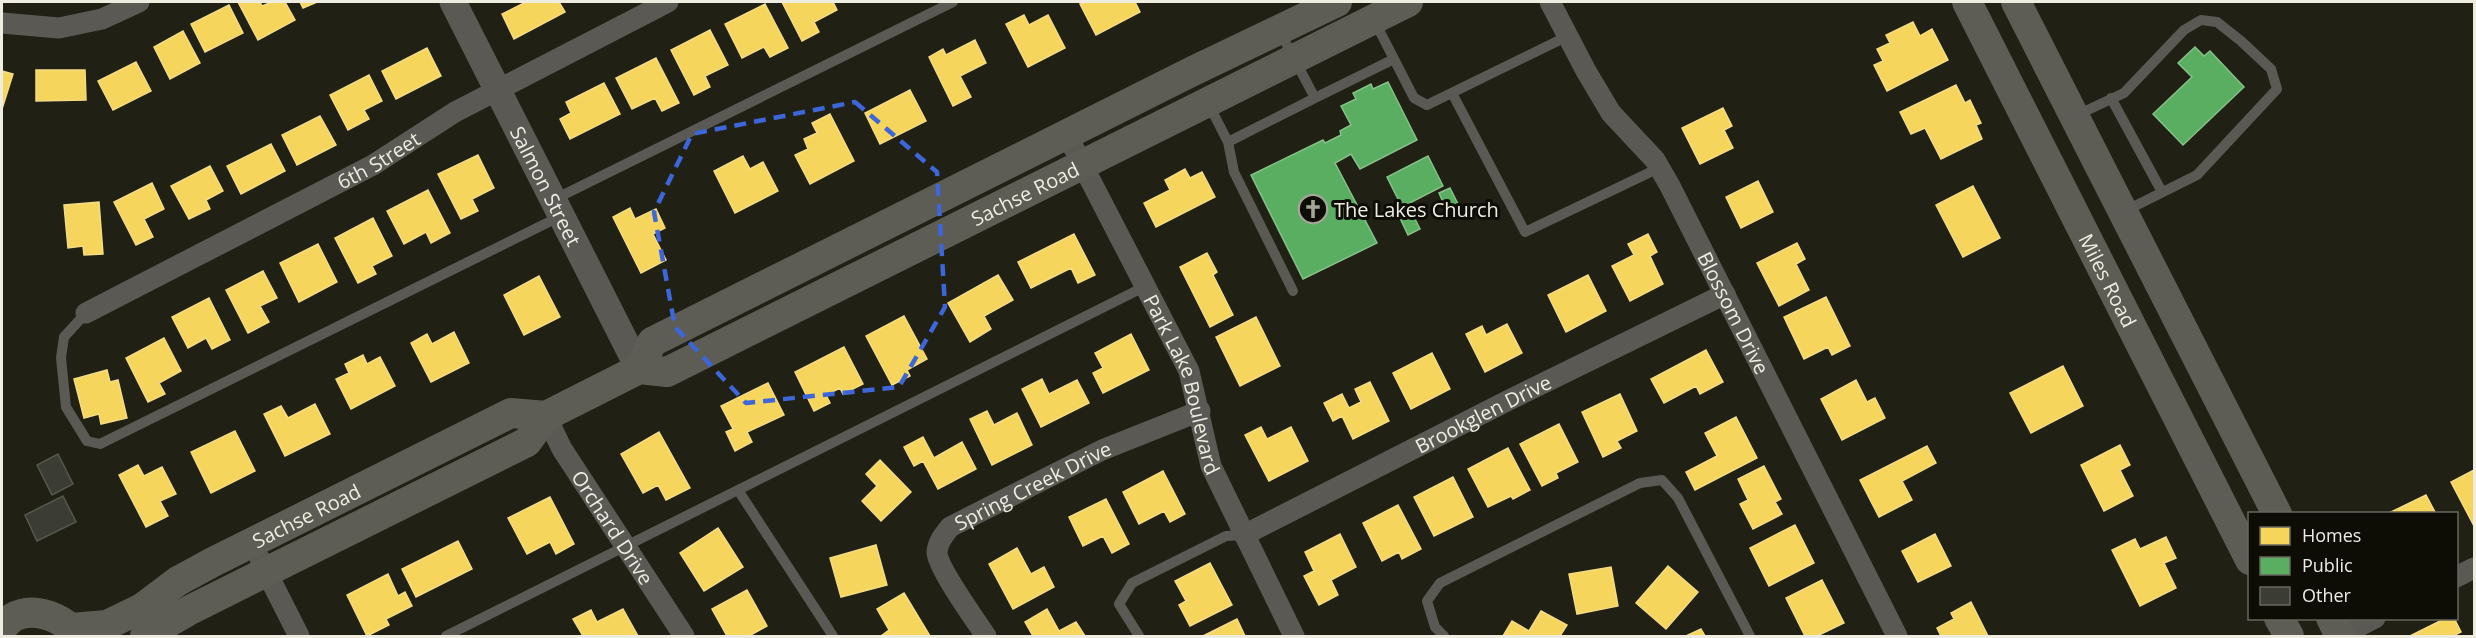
<svg xmlns="http://www.w3.org/2000/svg" width="2476" height="638" viewBox="0 0 2476 638" font-family="'Open Sans',sans-serif">
<rect width="100%" height="100%" fill="#212015"/>
<path fill="#f6d55c" stroke="#f4dc84" stroke-width="1.5" d="M238,2H260L262,6L272,2H285L295,20L258,40Z
M300,2H317L303,8Z
M526,2H559L565,12L514,39L502,14Z
M782,2H833L837,10L814,22L819,32L802,41Z
M1086,2H1135L1140,12L1096,35L1080,4Z
M765,4L788,48L770,57L764,47L742,58L725,24Z
M229,5L243,33L205,52L191,24Z
M1024,15L1029,25L1048,15L1065,48L1028,67L1006,24Z
M1913,22L1920,36L1932,29L1948,60L1887,91L1874,65L1883,61L1877,49L1890,43L1886,35Z
M710,30L728,65L705,76L710,87L694,95L671,50Z
M183,31L200,63L170,79L154,47Z
M975,40L986,63L960,76L971,97L953,106L929,57L943,49L946,55Z
M427,48L441,76L396,99L382,71Z
M656,58L679,103L662,111L655,98L632,109L616,78Z
M136,62L151,91L113,110L98,81Z
M36,70H85L86,100L36,101Z
M2,71L13,74L2,109Z
M369,75L382,101L364,110L369,119L348,130L330,95Z
M604,83L620,114L570,139L560,119L571,113L566,102Z
M1956,85L1965,103L1970,100L1981,123L1976,125L1982,139L1941,159L1925,128L1911,134L1900,112Z
M910,90L926,121L880,144L865,113Z
M1723,108L1732,126L1724,130L1733,148L1700,164L1682,128Z
M830,114L854,161L810,184L795,155L808,149L804,139L817,133L812,123Z
M320,116L336,145L297,165L282,135Z
M271,144L285,171L241,194L227,166Z
M478,155L494,188L472,199L478,211L461,219L438,174Z
M743,156L750,169L763,162L778,191L735,213L714,171Z
M210,166L223,191L206,200L210,209L189,219L171,186Z
M1185,169L1190,178L1202,172L1215,197L1156,227L1144,203L1170,190L1165,180Z
M1758,181L1773,212L1741,228L1726,197Z
M152,183L164,209L144,219L153,237L136,245L114,202Z
M1973,186L2000,238L1963,257L1936,205Z
M428,190L450,233L431,243L426,232L404,244L387,211Z
M99,202L103,254L84,255L83,246L68,248L64,205Z
M630,208L635,219L656,209L665,228L653,234L666,260L641,273L613,217Z
M373,218L392,256L372,266L376,274L358,283L335,238Z
M1074,234L1095,275L1078,283L1071,268L1031,288L1018,262Z
M1648,234L1657,252L1650,256L1663,284L1630,301L1612,266L1634,255L1628,244Z
M1797,243L1805,259L1796,264L1809,290L1779,306L1757,263Z
M318,244L337,282L299,302L280,263Z
M1207,253L1217,272L1213,275L1233,315L1210,327L1180,267Z
M263,271L277,298L260,306L269,322L248,333L226,290Z
M998,275L1013,300L984,316L991,329L970,342L948,303Z
M1588,275L1606,311L1566,332L1548,295Z
M539,276L560,317L524,335L504,295Z
M1826,297L1850,346L1832,355L1828,347L1804,359L1784,317Z
M209,298L230,340L212,349L206,338L188,348L172,317Z
M904,316L927,359L907,370L910,376L892,385L866,336Z
M1256,317L1280,366L1240,386L1216,337Z
M1507,324L1522,353L1485,372L1466,334L1482,326L1486,335Z
M454,332L469,363L431,382L411,343L427,334L432,344Z
M1131,334L1149,370L1103,393L1093,373L1103,368L1095,353Z
M164,338L181,371L159,383L165,394L148,402L126,358Z
M844,347L863,384L843,394L840,388L826,395L830,403L814,411L795,372Z
M1706,350L1723,382L1700,394L1696,386L1664,403L1651,379Z
M1432,353L1450,389L1411,409L1393,373Z
M363,355L367,364L380,357L395,386L351,409L336,379L349,373L345,364Z
M2063,366L2083,406L2031,433L2010,393Z
M107,370L110,382L118,380L127,418L101,424L99,414L84,418L74,379Z
M1042,379L1049,394L1077,380L1089,403L1041,427L1022,389Z
M1856,380L1867,402L1875,398L1885,418L1842,440L1821,399Z
M1370,382L1389,421L1353,439L1342,416L1333,421L1324,403L1342,394L1349,408L1361,402L1355,389Z
M768,383L784,415L747,432L752,442L735,451L726,432L733,429L721,406Z
M1620,394L1637,431L1617,441L1621,448L1603,457L1582,412Z
M315,404L330,434L285,456L264,414L281,406L288,418Z
M987,411L994,425L1017,413L1032,445L992,465L970,419Z
M1736,417L1757,458L1695,490L1686,472L1717,456L1705,433Z
M1559,424L1578,462L1556,473L1558,478L1542,486L1520,444Z
M1261,427L1267,439L1291,427L1308,461L1269,481L1245,435Z
M235,431L255,471L211,493L191,452Z
M659,432L690,488L666,500L658,485L643,493L621,454Z
M923,437L934,458L962,442L976,469L938,489L923,461L914,466L904,447Z
M2120,445L2130,465L2120,470L2133,496L2104,511L2081,465Z
M1927,446L1936,463L1902,481L1912,500L1879,517L1860,480Z
M1508,448L1530,490L1513,499L1511,496L1488,507L1468,469Z
M880,460L911,492L881,521L862,501L877,486L866,474Z
M138,465L144,476L162,467L176,494L160,501L168,516L146,527L119,475Z
M1764,466L1781,499L1775,502L1782,514L1753,529L1740,504L1748,500L1738,479Z
M2474,470V526L2451,482Z
M1163,471L1185,514L1170,522L1164,511L1139,524L1123,492Z
M1453,477L1473,517L1434,536L1414,497Z
M2426,495L2436,514L2389,513Z
M550,497L574,544L556,554L550,542L527,554L508,518Z
M1106,499L1129,544L1112,553L1103,536L1083,546L1069,517Z
M1398,505L1421,549L1402,559L1399,552L1382,561L1363,523Z
M1795,525L1814,563L1769,586L1750,548Z
M718,528L743,567L704,591L680,553Z
M1340,534L1356,567L1331,580L1338,595L1319,605L1304,576L1314,571L1305,552Z
M1935,534L1951,566L1918,582L1902,551Z
M2166,537L2176,558L2164,563L2176,588L2140,606L2112,550L2135,539L2140,549Z
M458,541L472,569L416,597L402,569Z
M876,545L887,585L841,597L830,558Z
M1017,548L1031,574L1044,567L1054,587L1013,609L989,564Z
M1210,563L1232,605L1190,626L1179,605L1186,601L1175,581Z
M1668,566L1698,592L1666,629L1636,603Z
M1611,567L1618,606L1577,614L1569,574Z
M388,574L398,596L405,592L412,606L386,619L389,625L367,636L347,595Z
M1822,580L1844,623L1817,636H1805L1786,598Z
M747,590L767,626L749,636H727L712,609Z
M904,593L930,636H881L889,630L877,609Z
M1971,602L1988,636H1941L1937,628L1954,619L1951,613Z
M623,609L638,636H583L573,619L591,610L597,622Z
M1047,609L1059,631L1076,622L1085,636H1033L1025,622Z
M1541,611L1567,625L1560,636H1503L1512,621L1529,631Z
M2446,618H2454L2461,632L2453,636H2410Z
M1237,619L1245,636H1203Z
M1701,629L1705,636H1686Z"/>
<path fill="#5aae61" stroke="#86c187" stroke-width="1.5" d="M2195,47L2204,56L2210,51L2244,87L2183,145L2153,114L2192,77L2178,63Z
M1388,82L1417,140L1360,169L1351,154L1335,163L1377,243L1303,279L1251,175L1323,140L1325,143L1341,135L1340,131L1351,125L1341,106L1356,99L1353,93L1371,84L1373,89Z
M1428,156L1443,186L1402,207L1387,177Z
M1450,188L1461,210L1449,216L1439,193Z
M1410,209L1420,229L1408,235L1398,214Z"/>
<path fill="#3b3c33" stroke="#56584e" stroke-width="1.5" d="M58,454L73,484L52,495L37,465Z
M63,496L76,522L37,541L25,515Z"/>
<g fill="none" stroke-linecap="round" stroke-linejoin="round">
<path stroke="#5b5954" stroke-width="10" d="M1375,22L1414,98L1427,105L1568,36
M1452,93L1525,232L1659,168
M1315,98L1394,59
M2111,98L2162,192
M1209,105L1228,142L1234,172L1293,291
M2077,115L2124,93L2184,30L2201,20L2217,22L2241,41L2271,69L2277,89L2197,175L2125,211
M1228,142L1315,98L1279,30
M553,200L953,2
M86,313L64,337L61,358L66,407L87,441L100,444L561,216
M738,490L833,636
M446,636L1146,286
M1139,636L1119,604L1132,583L1226,536L1244,535
M1444,636L1435,627L1427,601L1440,583L1640,483L1662,480L1678,498L1750,636"/>
<g stroke="#5b5954" stroke-width="21">
<path id="s1" d="M1550,2L1586,71L1611,113L1655,160L1670,186L1897,636"/>
<path d="M2,23L59,28L102,19L139,2"/>
<path id="s2" d="M1067,135L1189,371L1211,466L1294,636"/>
<path id="s3" d="M86,313L373,165L455,112L668,2"/>
<path id="s4" d="M546,416L562,449L684,636"/>
<path id="s5" d="M1244,535L1509,400L1725,294"/>
<path d="M260,559L299,636"/>
<path d="M2456,577L2474,568"/>
<path id="s6" d="M986,636C976,621 937,567 937,552C938,541 944,535 950,527L1102,450L1200,411"/>
<path d="M2340,636L2375,618"/>
</g>
<path stroke="#5b5954" stroke-width="27" id="s7" d="M453,2L639,369"/>
<g stroke="#5d5c55" stroke-width="30">
<path id="s8" d="M1967,2L2250,560"/>
<path d="M2016,2L2277,514"/>
<path d="M639,369L652,342L1193,71L1337,2"/>
<path d="M2279,618L2289,636"/>
<path d="M2331,618L2340,636"/>
<path d="M2,628C5,625 9,620 12,618C34,605 64,618 77,636"/>
<path id="s9" d="M71,628L107,625L142,608L178,581L213,562L511,413L546,416"/>
<path id="s10" d="M145,636L190,610L527,442L546,416L639,369L667,372L1408,2"/>
</g>
</g>
<path fill="none" stroke="#3c66d9" stroke-width="4.5" stroke-dasharray="12 8" stroke-linejoin="round" d="M855,102L937,172L945,307L899,387L746,403L675,327L654,212L692,134Z"/>
<defs>
<g id="church-ring" transform="scale(1.5)"><circle r="9.5" fill="#0e0d05" stroke="#a6a599" stroke-width="1.5"/><path d="M-1.2-6h2.4v3.5h3.3v2.4h-3.3V6h-2.4V-.1h-3.3v-2.4h3.3Z" fill="#a6a599"/></g>
</defs>
<g fill-rule="evenodd">
<use href="#church-ring" x="1313" y="209"/>
</g>
<g text-anchor="middle" dominant-baseline="central" stroke-width="6" stroke-linejoin="round" paint-order="stroke">
<g font-size="20" fill="#eeede0" stroke="#0e0d05">
<text stroke="none"><textPath href="#s3" startOffset="330">6th Street</textPath></text>
<text stroke="none"><textPath href="#s7" startOffset="206">Salmon Street</textPath></text>
<text stroke="none"><textPath href="#s10" startOffset="993">Sachse Road</textPath></text>
<text stroke="none"><textPath href="#s8" startOffset="312">Miles Road</textPath></text>
<text stroke="none"><textPath href="#s1" startOffset="363">Blossom Drive</textPath></text>
<text stroke="none"><textPath href="#s2" startOffset="276">Park Lake Boulevard</textPath></text>
<text stroke="none"><textPath href="#s5" startOffset="268">Brookglen Drive</textPath></text>
<text stroke="none"><textPath href="#s6" startOffset="219">Spring Creek Drive</textPath></text>
<text stroke="none"><textPath href="#s9" startOffset="264">Sachse Road</textPath></text>
<text stroke="none"><textPath href="#s4" startOffset="130">Orchard Drive</textPath></text>
</g>
<g font-size="20" fill="#eeede0" stroke="#0e0d05" text-anchor="start">
<text x="1334" y="209">The Lakes Church</text>
</g>
</g>
<rect width="2476" height="638" fill="none" stroke="#eeede0" stroke-width="6"/>
<rect x="2248" y="512" width="210" height="108" fill="#0e0d05" stroke="#68675d" stroke-width="1.5"/>
<rect x="2260" y="527" width="30" height="18" fill="#f6d55c" stroke="#68675d" stroke-width="1.5"/>
<text x="2302" y="542" font-size="18" fill="#eeede0">Homes</text>
<rect x="2260" y="557" width="30" height="18" fill="#5aae61" stroke="#68675d" stroke-width="1.5"/>
<text x="2302" y="572" font-size="18" fill="#eeede0">Public</text>
<rect x="2260" y="587" width="30" height="18" fill="#3b3c33" stroke="#68675d" stroke-width="1.5"/>
<text x="2302" y="602" font-size="18" fill="#eeede0">Other</text>
</svg>
